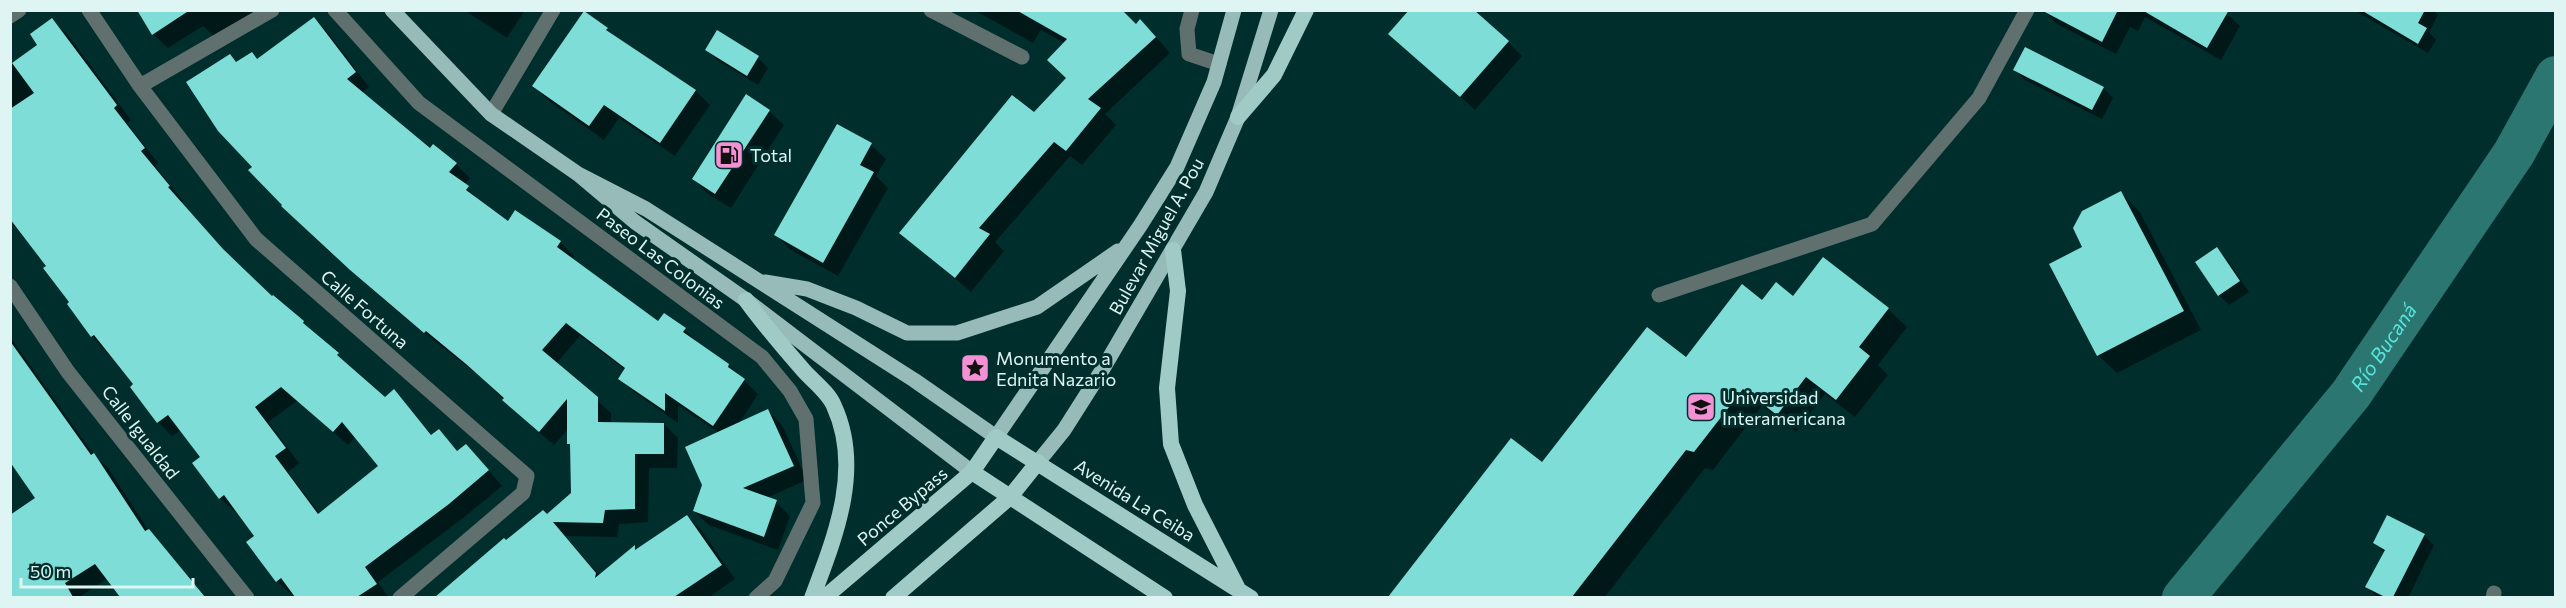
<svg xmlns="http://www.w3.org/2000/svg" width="2566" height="608" viewBox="0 0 2566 608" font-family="Commissioner,sans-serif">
<rect width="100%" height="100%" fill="#002e2c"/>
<path fill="#0007" fill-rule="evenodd" d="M139,10H267L218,40L203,26L168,48L153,34Z
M464,10H525L507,38Z
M974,10H1120L1137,27L1155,36L1170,53L1105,114L1116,125L1082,165L1070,156L995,242L1004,251L971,292L902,233L1034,114L1068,78L1065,43L1041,30L1033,43Z
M2223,10L2240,26L2221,60L2145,17L2138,31L2130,27L2116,54L2057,24L2044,11Z
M2354,10H2434L2438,15L2429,32L2436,40L2428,53Z
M314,18L328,33L369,87L361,93L430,150L456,164L470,178L464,185L481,203L509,223L516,212L560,242L574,256L572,260L658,324L685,330L699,344L728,365L758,394L738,425L768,411L782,425L807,480L766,498L776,502L790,516L778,550L709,525L694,511L719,433L678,405V423L634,392L620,378L626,370L580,336L556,364L611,413V424H664L678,438L677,468H649L648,522L619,524L617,537L565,536L600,576L635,547L638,550L687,516L701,530L735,579L708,598H438L504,540L506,542L547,516L573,494L569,428L554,445L518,414L482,378L405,318L326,249L283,206L284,205L254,167L230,56L237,63L258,60Z
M52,20L67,34L131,120L127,123L158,163L155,166L183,201L181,202L234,262L385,399L394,391L433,436L439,431L458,452L480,460L502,486L463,518L378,582L389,598H297L294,593L292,595L277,581L256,536L237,510L235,512L220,498L202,457L181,430L172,436L158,422L135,385L92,336L69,305L71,303L48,266L10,221V66L40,45ZM297,401L348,445L356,436L380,466L320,514L288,472L299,463L268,422Z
M607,29L616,39L696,91L710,105L675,156L619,118L604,140L548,100L534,86Z
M717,32L758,58L768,68L758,85L717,60L707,50Z
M1390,34L1508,42L1522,56L1475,110Z
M2015,70L2103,88L2113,98L2102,119L2025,80Z
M769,111L784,125L731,208L708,194L694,179Z
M871,145L886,159L876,176L888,188L838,276L791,250L776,235Z
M2121,193L2140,212L2201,330L2117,373L2098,355L2084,247Z
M2217,249L2227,259L2249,292L2229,305L2219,295Z
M1823,259L1888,309L1907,327L1878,365L1888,375L1855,417L1825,394L1796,432L1762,406L1713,470L1705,468L1604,598H1390L1512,440L1543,465L1763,302L1793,298Z
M10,337L94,455L108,468L148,530L205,598H124L108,578L78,598H10V517L37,499L15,466L10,468Z
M2424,535L2434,545L2408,598L2377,597L2367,587L2385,553L2374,543Z"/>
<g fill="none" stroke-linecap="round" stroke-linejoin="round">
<path stroke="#2c7671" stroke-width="42" id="s1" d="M2183,598L2351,394L2514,153L2556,77"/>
</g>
<path fill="#7fddd7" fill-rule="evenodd" d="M137,10H190L152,35Z
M1016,10H1122L1136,24L1140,19L1156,37L1088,99L1101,108L1066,151L1054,142L979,228L990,234L955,278L899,233L1012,95L1034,112L1066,78L1047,60L1067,39Z
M1409,10H1474L1509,41L1460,97L1388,34Z
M2041,10H2118L2102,42Z
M2142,10H2229L2207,48Z
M2361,10H2425L2418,23L2427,28L2418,44Z
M584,11L608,28L606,30L696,90L660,143L604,105L589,126L532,86Z
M314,17L356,72L347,79L430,148L433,144L457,163L449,172L469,186L466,190L508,221L515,210L561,241L557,247L658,321L664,313L686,328L683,332L729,364L728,367L745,379L713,426L665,393V411L618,379L625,368L566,323L542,350L598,397V422L664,423V454H635V509L605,510L603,523L553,522L596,573L595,578L635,545V550L687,515L722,565L674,597H435L504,538L506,540L543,510L547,514L571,493L570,444H567V399L539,432L502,400L504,398L466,364L426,331L424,333L350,270L281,206L282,205L248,170L252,167L218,131L186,82L230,54L236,62L252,52L257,59Z
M52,18L117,105L114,108L145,148L141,151L170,186L168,187L223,249L272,296L273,295L304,321L303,323L339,353L337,355L385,397L394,389L431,435L439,429L457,451L466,444L489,470L449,504L365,567L377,584L357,597H295L281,578L276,582L246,542L254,536L224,495L219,499L192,463L200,457L168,415L157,423L130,387L133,384L94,335L91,337L67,304L69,302L43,268L46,266L10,219V109L34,93L12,63L37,45L30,34ZM281,387L333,432L342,422L378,466L318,514L275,456L286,448L255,407Z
M717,30L759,56L747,76L705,50Z
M2025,47L2104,87L2092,110L2013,70Z
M746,94L770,110L715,194L692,179Z
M837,124L872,143L860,165L874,172L823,263L774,235Z
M2121,191L2184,311L2097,356L2049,264L2082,247L2073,228L2082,211Z
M2217,247L2240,281L2218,296L2195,262Z
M1823,257L1889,308L1859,347L1870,356L1836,400L1806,377L1777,415L1743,389L1694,452L1686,450L1572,597H1388L1511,438L1542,462L1647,327L1686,357L1742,284L1762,300L1776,282L1793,296Z
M10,341L91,455L94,453L145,531L149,529L205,597H120L95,564L65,583L73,597H10V515L35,498L10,462Z
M768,409L794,466L743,488L777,500L764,537L693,511L702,485L685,447Z
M2387,515L2425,534L2393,597H2385L2365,587L2385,550L2373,543Z"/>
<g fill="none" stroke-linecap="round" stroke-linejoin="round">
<path stroke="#5f706f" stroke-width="15" d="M89,10L140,86L256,239L527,476L523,493L400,598
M335,10L419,103L762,357L790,391L806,419L813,503L775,581L756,598
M931,10L1022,57
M1192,10L1187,29L1189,54L1219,64
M10,16L19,10
M140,86L272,10
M491,114L553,10
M10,286L68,372L247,598
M1659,295L1872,224L1979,98L2027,10
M2493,598L2494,593"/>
<path stroke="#96bbb8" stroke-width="15" d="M392,10L491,114L578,174L635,222L746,300L972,472
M578,174L646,209L914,380L996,437L1140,226L1177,167L1214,82L1234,10
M765,282L807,289L856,308L907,333H957L1037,307L1118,251
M1038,462L1064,430L1104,367L1206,192L1238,117L1271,10"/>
<path stroke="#a0cac6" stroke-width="16" d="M1238,117L1274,75L1306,10
M1173,250L1178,291L1167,388L1171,444L1195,505L1237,587
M746,300C764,325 784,348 804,371C813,381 829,393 834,406C863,469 835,537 812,598
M972,472L1165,598
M824,598L972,472L996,437L1251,598
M893,598L1010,497L1038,462"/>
</g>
<defs>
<g id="fuel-square" transform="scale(1.5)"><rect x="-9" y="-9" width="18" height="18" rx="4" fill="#f491d4" stroke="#002e2c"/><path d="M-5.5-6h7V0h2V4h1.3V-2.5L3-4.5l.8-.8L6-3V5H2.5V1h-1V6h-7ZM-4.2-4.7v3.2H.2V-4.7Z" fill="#111"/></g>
<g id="sight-square" transform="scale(1.5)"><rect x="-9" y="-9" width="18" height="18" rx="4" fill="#f491d4" stroke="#002e2c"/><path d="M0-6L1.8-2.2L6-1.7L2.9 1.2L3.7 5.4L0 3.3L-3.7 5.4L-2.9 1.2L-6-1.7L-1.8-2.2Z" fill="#111"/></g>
<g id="school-square" transform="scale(1.5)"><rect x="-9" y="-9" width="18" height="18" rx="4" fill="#f491d4" stroke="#002e2c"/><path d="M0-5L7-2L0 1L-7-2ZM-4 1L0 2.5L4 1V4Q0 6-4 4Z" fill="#111"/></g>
</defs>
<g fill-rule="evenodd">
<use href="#fuel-square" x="729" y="155"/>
<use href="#sight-square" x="975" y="368"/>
<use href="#school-square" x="1701" y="407"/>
</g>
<g text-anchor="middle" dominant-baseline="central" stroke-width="6" stroke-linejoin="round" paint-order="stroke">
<g font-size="18" fill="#dff5f3" stroke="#002e2c" text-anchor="start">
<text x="750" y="155">Total</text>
<text x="996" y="358">Monumento a<tspan x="996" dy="21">Ednita Nazario</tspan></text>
<text x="1722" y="397">Universidad<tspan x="1722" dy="21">Interamericana</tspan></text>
</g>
<g font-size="18" fill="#dff5f3" stroke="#002e2c">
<text transform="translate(1156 236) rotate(-61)">Bulevar Miguel A. Pou</text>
<text transform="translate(661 258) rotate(37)">Paseo Las Colonias</text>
<text transform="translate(365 309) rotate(41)">Calle Fortuna</text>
<text transform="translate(141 432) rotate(52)">Calle Igualdad</text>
<text transform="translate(1135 500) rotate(32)">Avenida La Ceiba</text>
<text transform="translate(902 506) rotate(-40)">Ponce Bypass</text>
</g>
<g font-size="20" font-style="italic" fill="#57e4dc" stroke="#002e2c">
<text stroke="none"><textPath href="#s1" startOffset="321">Río Bucaná</textPath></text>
</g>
</g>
<rect width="2566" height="608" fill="none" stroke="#dff5f3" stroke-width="24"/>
<path d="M21 578v9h172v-9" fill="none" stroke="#dff5f3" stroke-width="3"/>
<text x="30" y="578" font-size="18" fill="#dff5f3" stroke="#002e2c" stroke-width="4.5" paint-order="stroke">50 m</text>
</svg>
